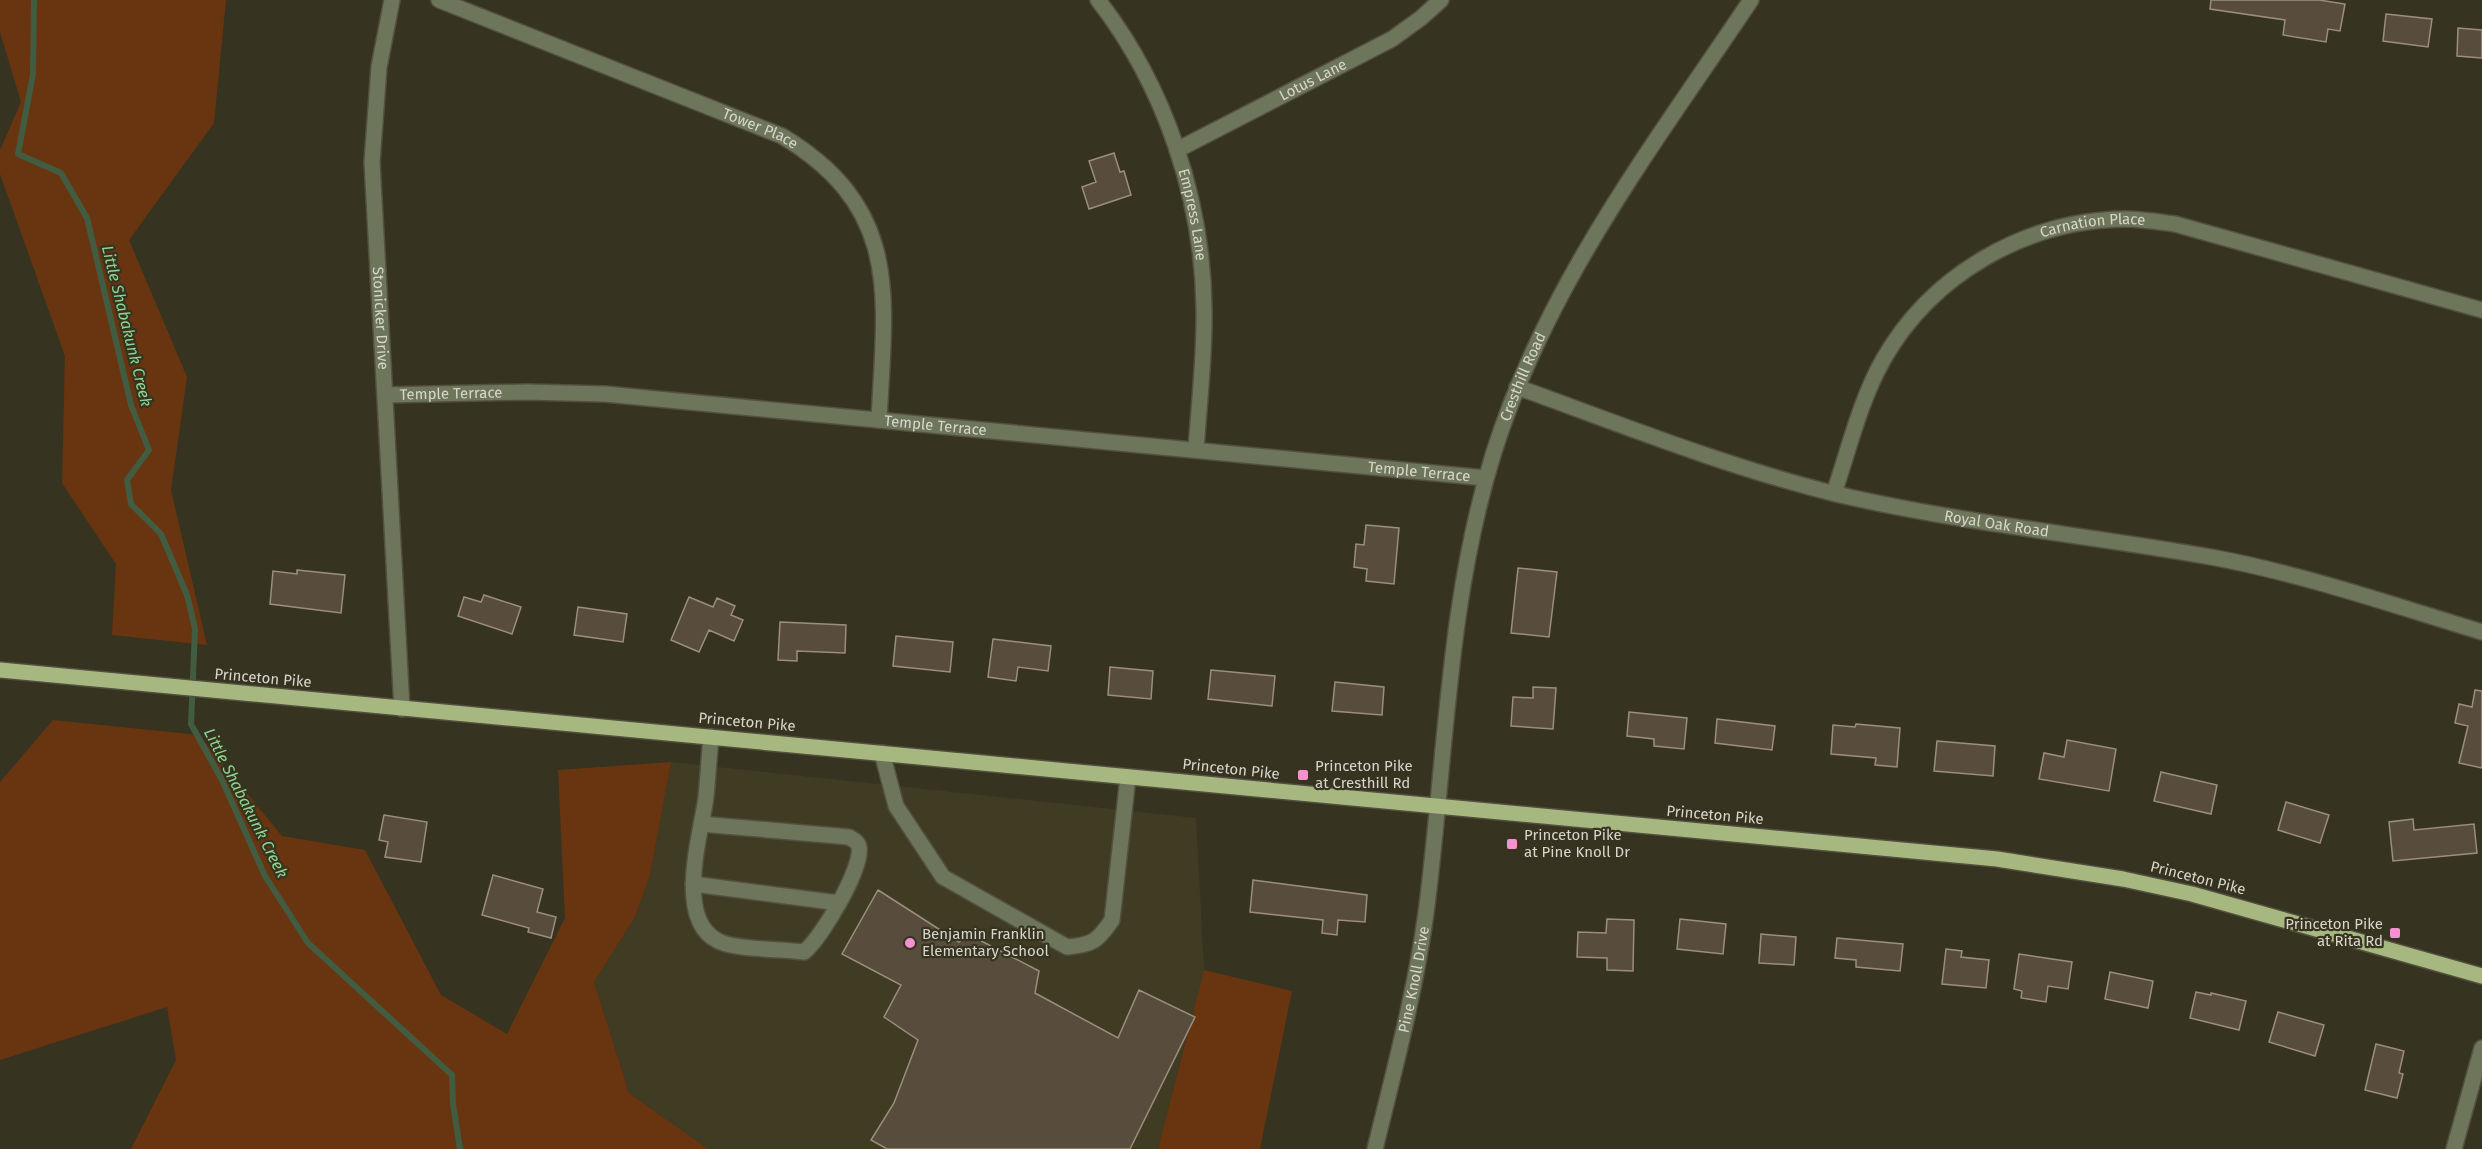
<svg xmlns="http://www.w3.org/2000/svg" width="2482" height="1149" viewBox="0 0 2482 1149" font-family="'Fira Sans',sans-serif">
<rect width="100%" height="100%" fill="#363321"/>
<path fill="#403c23" d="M671,762L1196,818L1204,970L1158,1149H708L629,1093L594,982L635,917L650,875Z"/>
<path fill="#693510" d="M0,0H226L214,123L129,240L187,377L171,490L207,645L112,635L116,564L62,483L65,356L0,174V150L21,102L0,32Z
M53,720L199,735L282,836L365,850L441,995L507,1034L565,918L558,770L671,762L650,875L635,917L594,982L629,1093L708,1149H131L176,1060L167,1007L0,1060V782Z
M1204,970L1292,991L1260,1149H1158Z"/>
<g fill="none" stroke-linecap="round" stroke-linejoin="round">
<path stroke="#415c40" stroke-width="6" d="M34,0L33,74L18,154L61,173L87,218L131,405L149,450L127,480L131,504L161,534L187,595L195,629L191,724L222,780L265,876L308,943L452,1075L453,1104L460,1149"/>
</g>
<path fill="#584c3c" stroke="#9b8e7d" stroke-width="1.5" d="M2211,0H2319L2345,4L2340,31L2328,29L2326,42L2283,35L2285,20L2210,9Z
M2386,14L2432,19L2428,47L2383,41Z
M2458,28L2482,30V58L2457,56Z
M1114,153L1120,172L1124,171L1131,195L1089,209L1082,187L1096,182L1089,161Z
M1366,525L1399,528L1394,584L1366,581L1367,569L1354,567L1356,544L1364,545Z
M1518,568L1557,572L1549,637L1511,633Z
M297,570L345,575L341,613L270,604L273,571L297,574Z
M484,595L521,607L512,634L458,616L464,597L481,602Z
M689,597L713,607L717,598L735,606L731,615L743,620L734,641L709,630L699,652L671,640Z
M578,607L627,614L623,642L574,635Z
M780,622L846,625L845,653L797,651V661L778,660Z
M896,636L953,642L950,672L893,666Z
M993,639L1051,646L1048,671L1018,667L1016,681L988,677Z
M1110,667L1153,671L1151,699L1108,695Z
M1211,670L1275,676L1272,706L1208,699Z
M1335,682L1384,687L1382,715L1332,711Z
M1533,687L1556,688L1553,729L1511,726L1513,697L1533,698Z
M2475,690L2482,691V768L2459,763L2468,726L2455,723L2459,704L2472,707Z
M1629,712L1687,718L1684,749L1654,746V739L1627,736Z
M1717,719L1775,726L1772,750L1715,743Z
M1856,724L1900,728L1897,767L1875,765L1876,758L1831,754L1833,725L1855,727Z
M2067,740L2116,749L2109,791L2039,779L2044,753L2064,757Z
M1937,741L1995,746L1993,776L1934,771Z
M2161,772L2217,785L2211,814L2154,801Z
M2286,802L2329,815L2320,843L2278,830Z
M384,815L427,822L421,862L385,857L388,842L379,840Z
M2413,819L2414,830L2474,824L2477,853L2393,861L2389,822Z
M493,875L543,889L537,912L556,917L551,938L528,932L529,928L482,915Z
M1253,880L1367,895L1365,922L1338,920L1337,935L1322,933L1323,920L1250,912Z
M878,890L959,942L968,934L1039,971L1035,993L1118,1038L1139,990L1195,1017L1130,1149H887L871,1140L894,1103L918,1040L884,1017L901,985L842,954Z
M1607,919L1634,920L1633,971L1607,970V958L1577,957L1578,932L1606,933Z
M1680,919L1726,924L1723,954L1677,949Z
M1761,934L1796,937L1794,965L1759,963Z
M1837,938L1903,944L1900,971L1856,967V960L1835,958Z
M1946,949L1962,951L1961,957L1989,960L1986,988L1942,984Z
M2019,954L2072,962L2068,989L2048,986L2046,1002L2021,998L2022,991L2014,989Z
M2110,972L2153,981L2148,1008L2105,999Z
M2196,992L2211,995V993L2246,1001L2239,1030L2190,1018Z
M2278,1012L2324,1025L2315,1056L2269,1042Z
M2376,1044L2404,1051L2399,1073L2403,1074L2397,1098L2365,1090Z"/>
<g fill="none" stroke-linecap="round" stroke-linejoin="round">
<g stroke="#535040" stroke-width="18">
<g id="minor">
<path id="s1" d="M392,0L379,67L372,162L402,709"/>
<path id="s2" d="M439,0L782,136C903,209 885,297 879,420"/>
<path id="s3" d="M1098,0C1165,86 1203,200 1204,309C1205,356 1199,403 1196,450"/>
<path id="s4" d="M1177,150L1392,39L1421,18L1441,0"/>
<path id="s5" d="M1517,387C1622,425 1727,467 1836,494C1960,523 2086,535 2211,557C2303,574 2393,605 2482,632"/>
<path id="s6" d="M385,395L527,392L605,394L1486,478"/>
<path id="s7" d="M1834,493C1849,449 1860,401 1883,360C1932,274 2026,220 2125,219C2141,219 2159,222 2175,224L2482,310"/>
<path d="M882,753L896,806L943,877L1067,947C1092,945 1098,941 1112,920L1128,777"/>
<path d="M701,824L849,837C854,840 858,842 859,847C863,868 821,939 804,952C781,949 748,950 726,944C671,929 701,835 706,797C708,777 709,757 711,737"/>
<path d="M693,884L839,903"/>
<path id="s8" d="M1375,1149C1394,1071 1415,993 1426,913C1446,760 1447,604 1493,455C1546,285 1653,146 1751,0"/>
<path d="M2454,1149L2482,1048"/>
</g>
</g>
<g stroke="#535040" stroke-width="18">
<path id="major" d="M0,670L1997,859L2123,879L2192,894L2482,976"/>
</g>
<use href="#minor" stroke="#6d755a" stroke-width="15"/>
<use href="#major" stroke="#a6b87f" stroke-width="15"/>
</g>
<g fill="#f590d1" stroke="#363321" stroke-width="2">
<rect x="1297" y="769" width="12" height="12" rx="3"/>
<rect x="1506" y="838" width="12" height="12" rx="3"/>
<rect x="2389" y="927" width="12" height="12" rx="3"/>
<circle cx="910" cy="943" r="6"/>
</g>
<g text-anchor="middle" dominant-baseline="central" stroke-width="4.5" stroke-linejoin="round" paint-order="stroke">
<g font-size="15" fill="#d8d6cb" stroke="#363321">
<text stroke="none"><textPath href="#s4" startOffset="153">Lotus Lane</textPath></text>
<text stroke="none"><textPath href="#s2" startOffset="346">Tower Place</textPath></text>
<text stroke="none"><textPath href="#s3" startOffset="237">Empress Lane</textPath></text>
<text stroke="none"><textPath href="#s7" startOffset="402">Carnation Place</textPath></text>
<text stroke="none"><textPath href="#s1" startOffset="320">Stonicker Drive</textPath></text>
<text stroke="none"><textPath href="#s8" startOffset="789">Cresthill Road</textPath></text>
<text stroke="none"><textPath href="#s6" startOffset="66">Temple Terrace</textPath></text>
<text stroke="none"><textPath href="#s6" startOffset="552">Temple Terrace</textPath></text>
<text stroke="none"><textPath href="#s6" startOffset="1038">Temple Terrace</textPath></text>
<text stroke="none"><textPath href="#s5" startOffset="500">Royal Oak Road</textPath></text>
<text transform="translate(263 678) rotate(5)">Princeton Pike</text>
<text transform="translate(747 722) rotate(5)">Princeton Pike</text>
<text transform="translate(1231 769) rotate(6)">Princeton Pike</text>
<text transform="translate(1715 815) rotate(5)">Princeton Pike</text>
<text transform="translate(2198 878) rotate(14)">Princeton Pike</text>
<text stroke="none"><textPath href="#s8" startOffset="174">Pine Knoll Drive</textPath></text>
</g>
<g font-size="15" fill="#d8d6cb" stroke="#363321" text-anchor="start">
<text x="1315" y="766">Princeton Pike<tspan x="1315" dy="17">at Cresthill Rd</tspan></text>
<text x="1524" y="835">Princeton Pike<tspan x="1524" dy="17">at Pine Knoll Dr</tspan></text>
<text x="2383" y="924" text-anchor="end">Princeton Pike<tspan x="2383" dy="17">at Rita Rd</tspan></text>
<text x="922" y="934">Benjamin Franklin<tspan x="922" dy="17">Elementary School</tspan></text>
</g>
<g font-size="16" font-style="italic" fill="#8bd790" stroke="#363321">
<text transform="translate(127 326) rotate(76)">Little Shabakunk Creek</text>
<text transform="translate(246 803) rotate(63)">Little Shabakunk Creek</text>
</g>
</g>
</svg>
